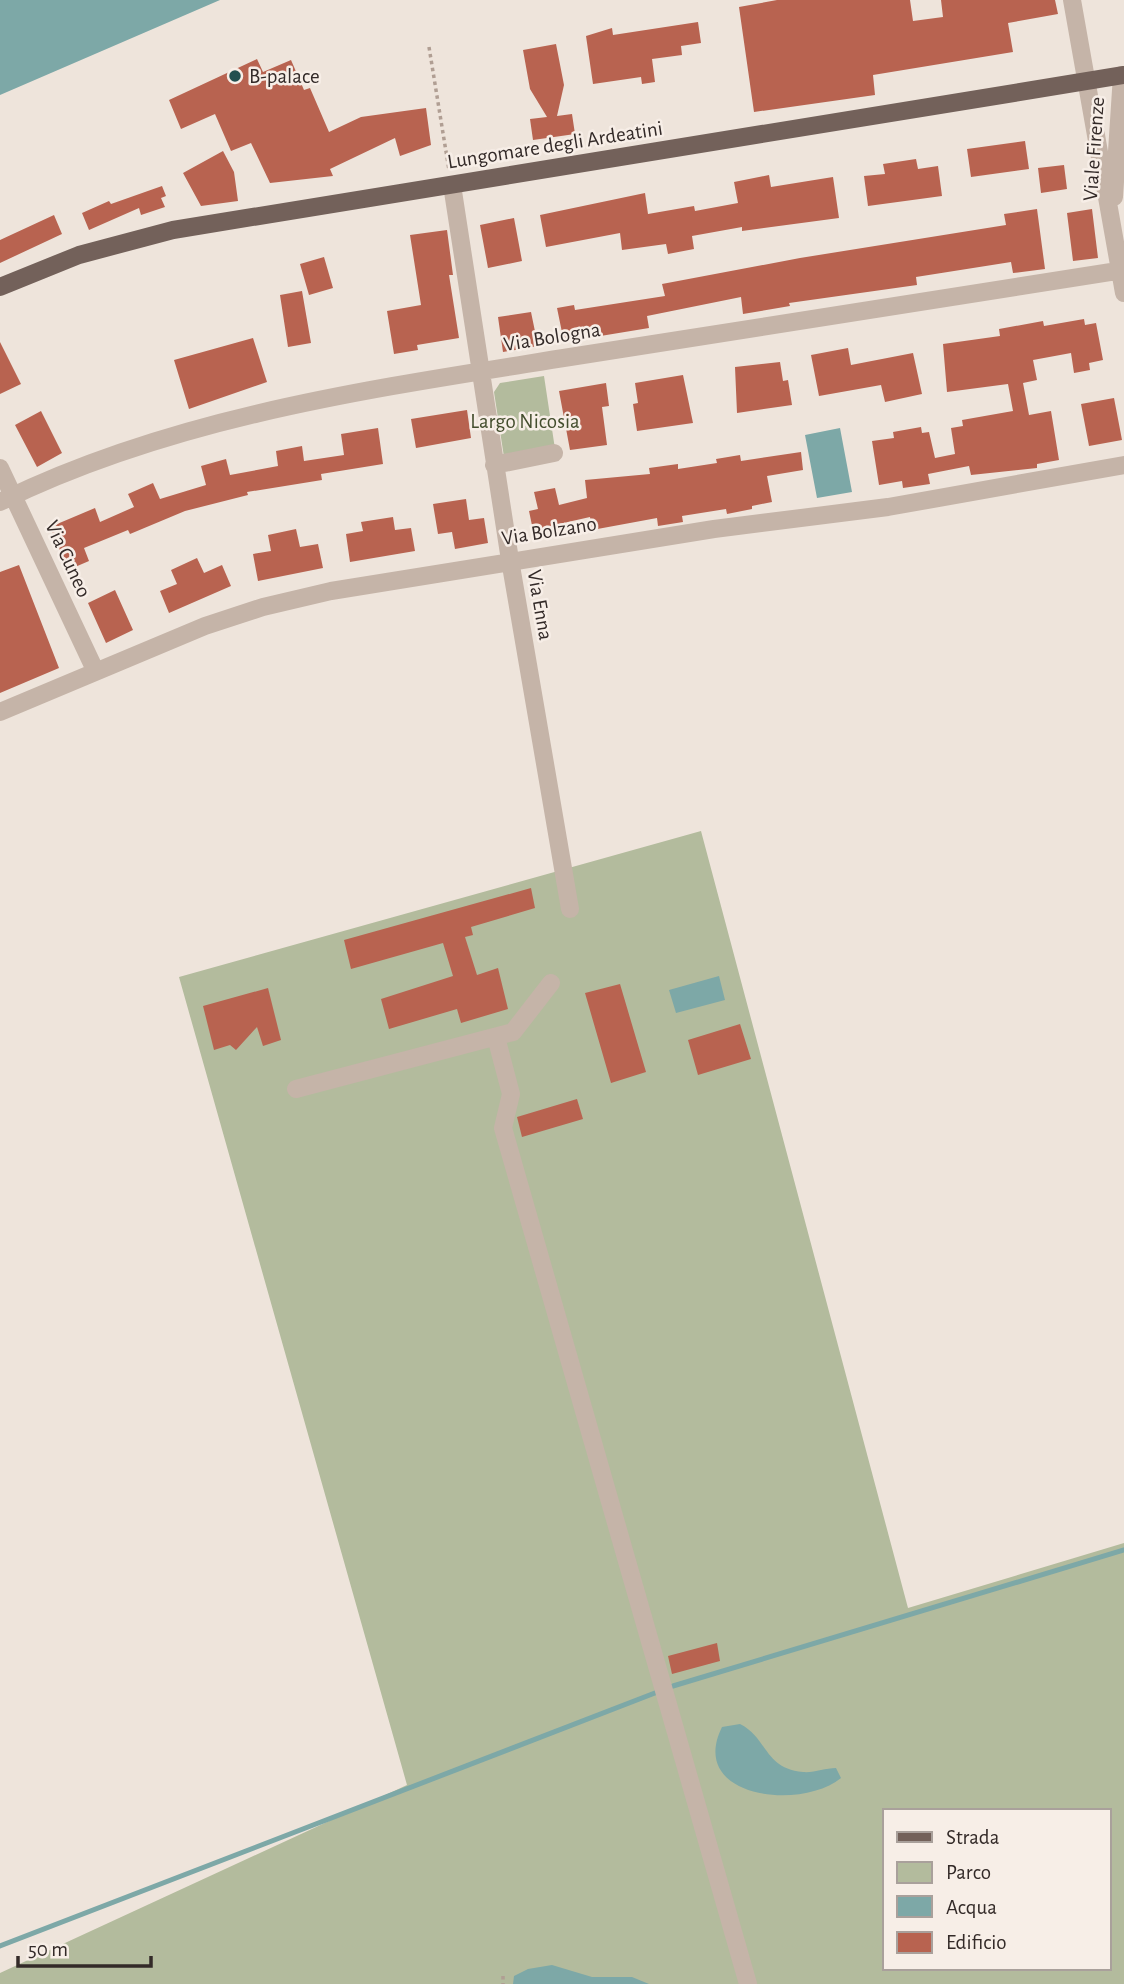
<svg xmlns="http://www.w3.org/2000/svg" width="1124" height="1984" viewBox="0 0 1124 1984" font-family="'Alegreya Sans',sans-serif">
<rect width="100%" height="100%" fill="#eee4db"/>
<path fill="#b3bb9d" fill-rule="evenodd" d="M544,376L555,449L504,457L494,392L500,383Z
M701,831L908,1608L1124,1543V1984H0V1973L407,1785L179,977ZM884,1811H1108V1968H884Z"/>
<path fill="#7da8a7" d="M0,0H220L0,95Z
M840,428L852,492L817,498L805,435Z
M719,976L725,1000L676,1013L669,990Z
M740,1724C768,1738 764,1769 803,1772C814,1773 825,1768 836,1768L841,1778C801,1811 687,1798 722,1727Z
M552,1965L592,1977H632L649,1984H513L514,1976L528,1969Z"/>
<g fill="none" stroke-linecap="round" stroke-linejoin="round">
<path stroke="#7da8a7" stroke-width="5" d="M0,1946L673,1686L1124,1550"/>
</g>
<path fill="#b86350" d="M777,0H910L913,21L943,17L941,0H1055L1058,14L1008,23L1013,52L873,75L875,95L754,112L739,7Z
M698,22L701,43L681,46L682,55L652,59L655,82L642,84L641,77L593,84L586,36L612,28L613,35Z
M556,44L564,85L557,116L572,114L575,134L533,140L530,119L547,117L530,89L523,50Z
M257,59L263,72L291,60L304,90L310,88L329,132L361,117L426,108L431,145L400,156L395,138L330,169L333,176L270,183L251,143L231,151L215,114L181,129L169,100Z
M1025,141L1029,169L971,177L967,149Z
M223,151L234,172L238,201L201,206L183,173Z
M916,159L918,169L938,166L942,196L868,206L864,176L885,174L883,164Z
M1064,165L1067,189L1041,193L1038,168Z
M769,175L771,187L833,177L839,218L742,231V227L692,236L694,249L668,254L666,244L622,250L620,233L546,247L540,215L645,193L648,214L694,206L695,211L738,203L734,182Z
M162,186L166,196L161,198L165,207L141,215L139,208L89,230L82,213L109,201L111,204Z
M1037,209L1045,269L1013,273L1011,262L916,277L917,285L789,303L790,306L743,314L741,297L647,316L649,328L564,342L557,308L574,305L575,310L665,296L662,284L800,258L1006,225L1004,214Z
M1092,209L1098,258L1073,261L1067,213Z
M54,215L62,234L0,263V240Z
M514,218L522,261L488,268L480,225Z
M447,230L453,275H449L459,338L417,345L418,350L394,354L387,311L421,305L410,235Z
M324,257L333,288L309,295L300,264Z
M302,291L311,343L288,347L280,295Z
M531,312L538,346L503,352L498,317Z
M1084,319L1085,325L1096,323L1103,360L1089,363L1090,370L1074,373L1071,353L1033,360L1037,380L1023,383L1029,415L1051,411L1059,460L1037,464V468L971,475L969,466L928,474L930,484L903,488L902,481L879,485L872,441L894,438L893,432L921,427L922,433L929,432L935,458L955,454L951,428L963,426L962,420L1013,411L1008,384L947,392L943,344L1000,336L999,329L1043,321L1044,326Z
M253,338L267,382L189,409L174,360Z
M0,342L21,384L0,394Z
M848,348L851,365L913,353L922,394L885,402L881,385L819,396L811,355Z
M780,362L783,381L788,380L792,405L737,413L735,367Z
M683,375L693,423L637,431L633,404L638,403L635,383Z
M606,383L609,406L602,407L607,445L570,450L559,391Z
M1114,398L1122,440L1089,446L1081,404Z
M467,410L471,438L416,448L411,419Z
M41,411L62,453L37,467L15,425Z
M378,428L383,464L321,474L322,480L247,492L248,495L185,511L130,534L128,530L84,548L89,561L68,570L50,527L95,508L100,522L134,507L128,494L153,483L160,499L206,485L201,466L226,459L230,475L278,466L276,451L302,446L304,461L344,455L341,434Z
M801,452L803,470L767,476L772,502L752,506V509L727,514L726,509L682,516L683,522L658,526L657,518L592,530L590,517L550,526L551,531L534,535L529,511L538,509L534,492L555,488L559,505L587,498L585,480L650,474L649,468L678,464V469L717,463L716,459L740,455L741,461Z
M466,499L469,520L484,518L488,543L455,549L452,532L438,534L433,504Z
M393,517L395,530L411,528L415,551L350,562L346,534L363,531L361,522Z
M296,529L300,547L318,544L323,568L258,581L253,554L271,551L268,535Z
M197,558L204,573L222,565L231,586L169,613L160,591L177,584L171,570Z
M19,565L59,668L0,693V572Z
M115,590L133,630L106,643L88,603Z
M531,888L535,908L471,927L473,935L465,937L477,975L498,968L508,1009L461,1023L457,1009L389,1029L381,999L453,976L443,943L351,969L344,940Z
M620,984L646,1072L611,1083L585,993Z
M268,988L281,1040L263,1046L257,1027L236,1050L230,1045L214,1050L203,1006Z
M740,1024L751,1059L698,1075L688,1040Z
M577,1099L583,1119L522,1137L517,1117Z
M717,1643L720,1661L672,1674L668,1656Z"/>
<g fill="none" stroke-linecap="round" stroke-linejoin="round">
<path stroke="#b09e93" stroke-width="3.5" stroke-dasharray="3.5 3.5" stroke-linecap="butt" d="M429,47L449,170
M503,1976V1984"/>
<path stroke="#c5b4a8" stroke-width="18" d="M1072,0L1124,293
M452,185L510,560L570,909
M1114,197L1122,75
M494,465L554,453
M0,468L95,670
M0,502C177,415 377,388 570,357C754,328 939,300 1124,270
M0,712L205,626L263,607L331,591L714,529L888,507L1124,465
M496,1037L511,1094L503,1128L748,1984
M296,1089L513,1032L551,983"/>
<path stroke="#73615a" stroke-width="18" d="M0,287L79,255L173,230L1124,75"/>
</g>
<circle fill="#224f4f" stroke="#f7eee7" stroke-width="2.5" cx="235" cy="76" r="7"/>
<g text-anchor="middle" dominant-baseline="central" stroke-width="5" stroke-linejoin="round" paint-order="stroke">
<g font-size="21" fill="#332a28" stroke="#f7eee7" text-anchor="start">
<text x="249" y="76">B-palace</text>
</g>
<g font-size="21" fill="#332a28" stroke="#f7eee7">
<text transform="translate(555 145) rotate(-9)">Lungomare degli Ardeatini</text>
<text transform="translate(1094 149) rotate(-86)">Viale Firenze</text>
<text transform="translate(552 337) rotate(-9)">Via Bologna</text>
<text transform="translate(549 531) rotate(-9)">Via Bolzano</text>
<text transform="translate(68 559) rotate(65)">Via Cuneo</text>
<text transform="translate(540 605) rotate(80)">Via Enna</text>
</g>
<g font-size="21" fill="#444e2e" stroke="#f7eee7">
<text x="525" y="421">Largo Nicosia</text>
</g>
</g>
<rect x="883" y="1809" width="228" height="161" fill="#f7eee7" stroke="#a9a09b" stroke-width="2"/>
<rect x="897" y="1832" width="35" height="10" fill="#73615a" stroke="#a9a09b" stroke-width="2"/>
<text x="946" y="1844" font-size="21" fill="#332a28">Strada</text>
<rect x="897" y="1862" width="35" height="21" fill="#b3bb9d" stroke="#a9a09b" stroke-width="2"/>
<text x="946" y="1879" font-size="21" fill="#332a28">Parco</text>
<rect x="897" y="1896" width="35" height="21" fill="#7da8a7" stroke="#a9a09b" stroke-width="2"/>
<text x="946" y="1914" font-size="21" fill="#332a28">Acqua</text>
<rect x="897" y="1932" width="35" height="21" fill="#b86350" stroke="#a9a09b" stroke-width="2"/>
<text x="946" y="1949" font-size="21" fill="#332a28">Edificio</text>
<path d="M18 1956v10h133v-10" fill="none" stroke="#332a28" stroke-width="3.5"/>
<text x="28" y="1956" font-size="21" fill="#332a28" stroke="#f7eee7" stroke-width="5" paint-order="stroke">50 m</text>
</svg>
